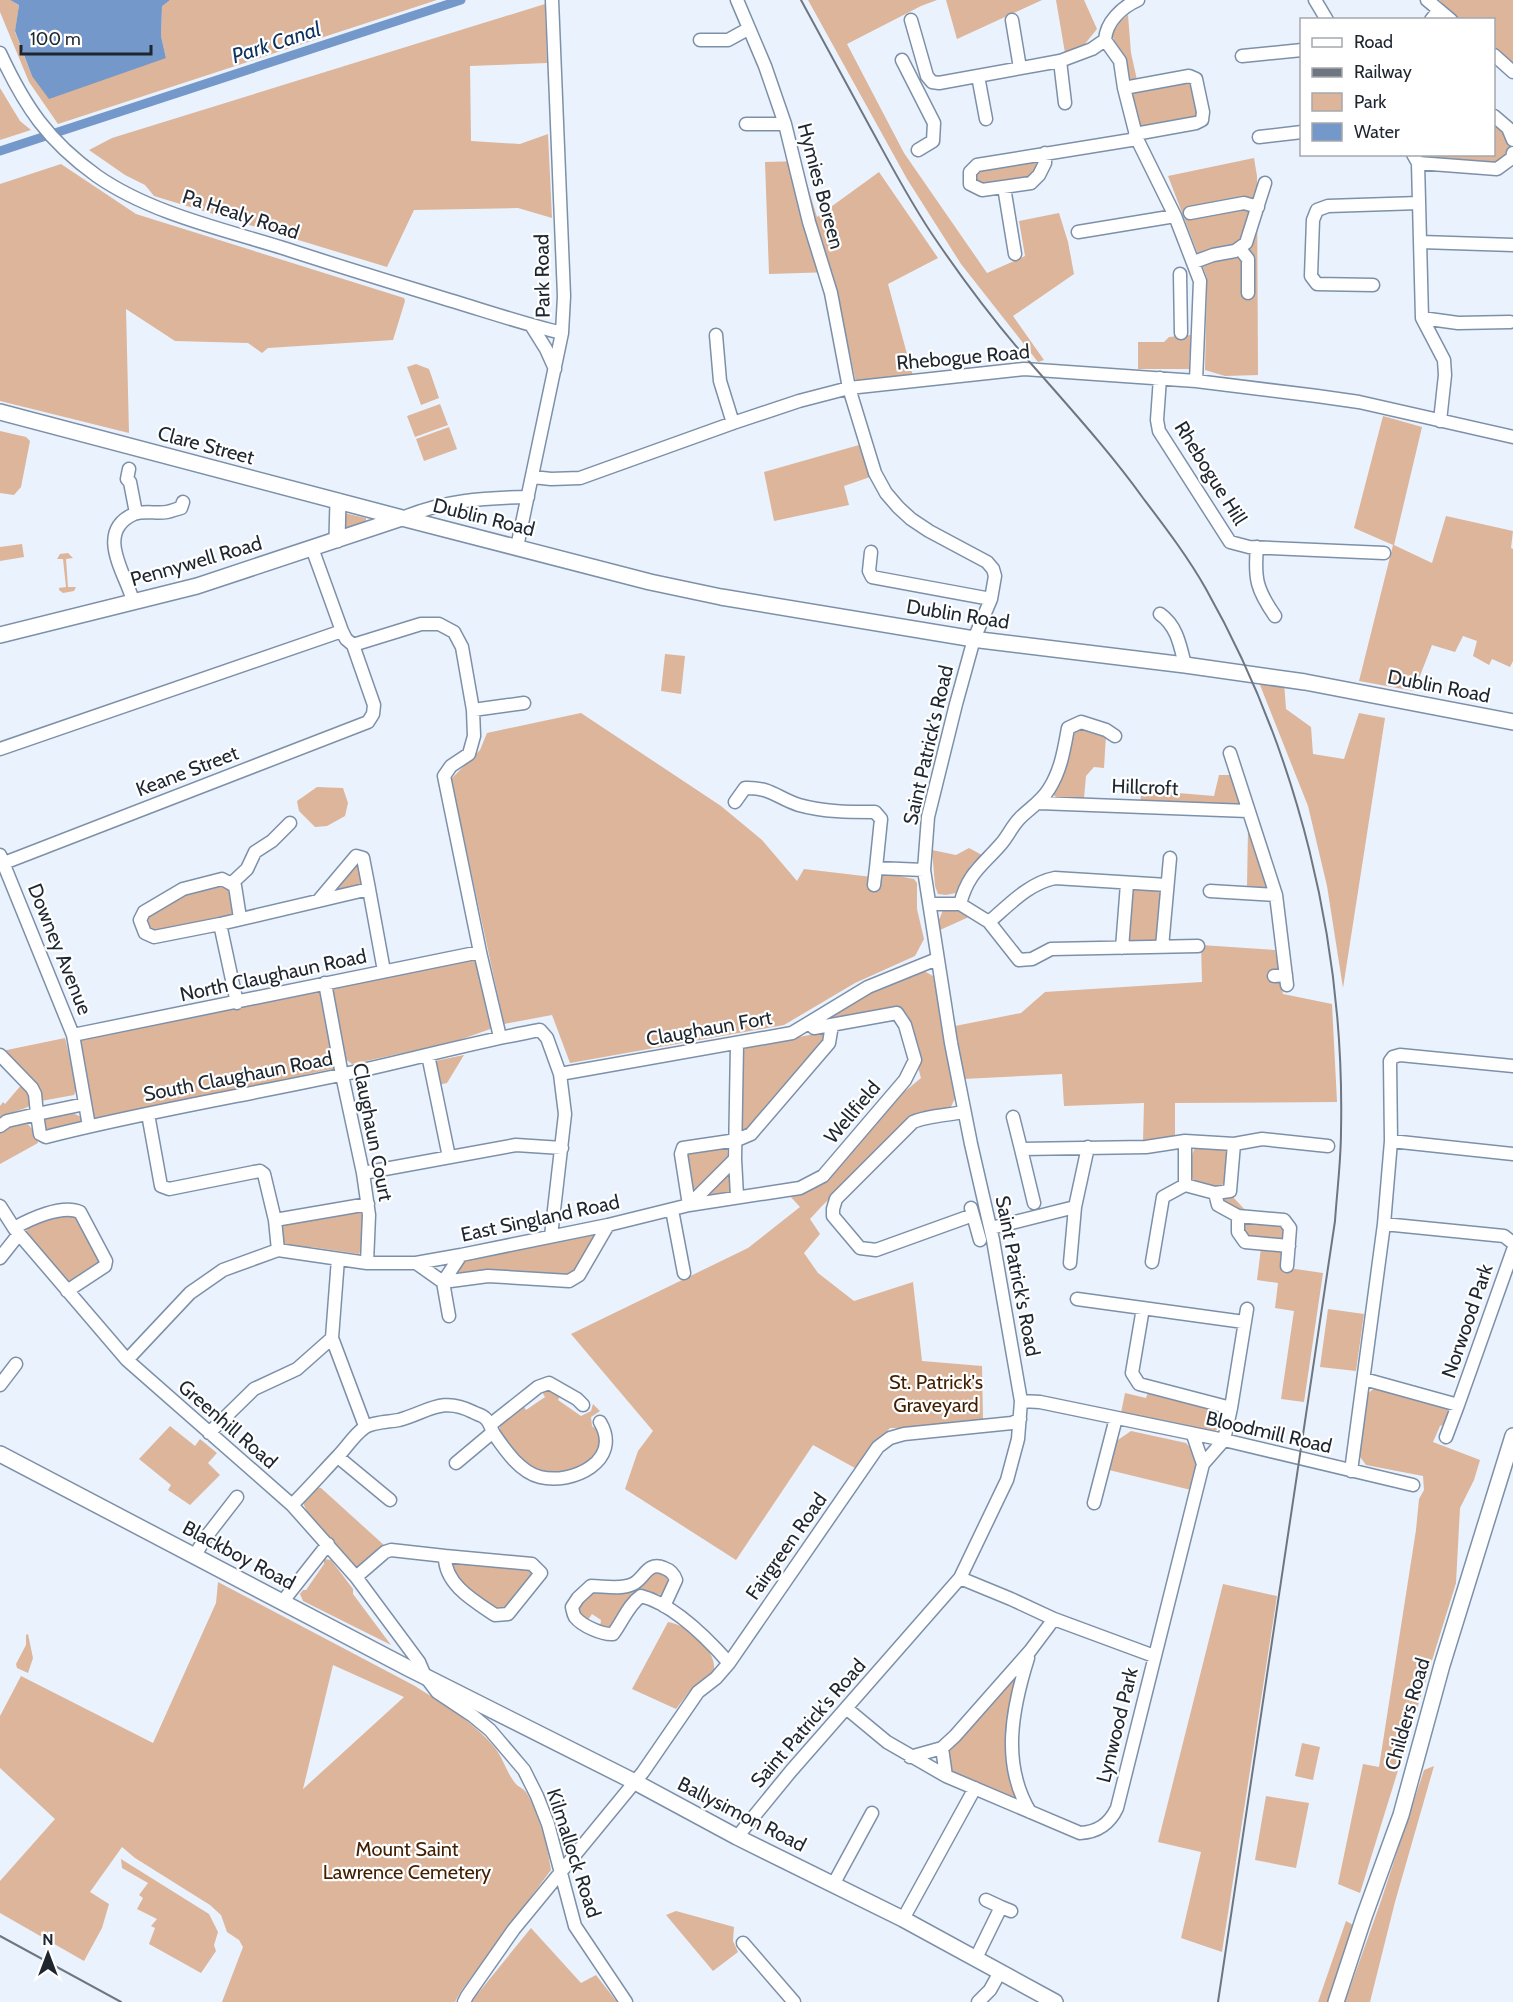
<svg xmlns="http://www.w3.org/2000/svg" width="1513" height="2002" viewBox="0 0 1513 2002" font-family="Cabin,sans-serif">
<rect width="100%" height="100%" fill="#eaf2fd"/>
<path fill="#dcb59a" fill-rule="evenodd" d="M0,0H10L19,5L15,32L32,76L166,58L161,36L162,5L170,0H437L58,124L29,82L0,12Z
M808,0H937L921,6L847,44L904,153L987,273L1025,256L1019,221L1059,213L1068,242L1074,274L1013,316L1044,360L1038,362L961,264L907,179Z
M946,0H1042L957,39Z
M1056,0H1084L1097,29L1084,45L1065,53Z
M1439,0H1513V64L1494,48V20L1458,19Z
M545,4L547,63L470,66L471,141L520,144L548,134L552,218L518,208L414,210L387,267L154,196L145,185L125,175L89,150L112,138Z
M1128,15L1131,53L1137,80L1132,81C1125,73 1129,65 1125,57C1121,48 1114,44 1112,34L1121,21Z
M1186,81L1193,83L1198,118L1144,128L1139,125L1132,95L1134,90Z
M0,88L20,121L31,130L0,140Z
M1494,123C1498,126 1505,130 1508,135C1513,145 1508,162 1495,164C1482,165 1432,161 1422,155L1494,154Z
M1254,158L1257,176L1258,375L1225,376L1205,370L1207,278L1168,176Z
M1033,160L1038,165L1030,179L981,186L974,183L975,171Z
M800,161L817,217L879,172L938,258L888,284L913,376L856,382L832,272L769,274L765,162Z
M61,164L136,214L404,298L405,301L393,340L268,348L262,353L248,343L175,341L126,309L129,433L0,401V184Z
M1191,335L1189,369H1138V342H1164L1169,337Z
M416,364L429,369L439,398L421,405L407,367Z
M440,404L448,425L415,437L407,416Z
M1383,416L1422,427L1394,545L1432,563L1446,516L1513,531L1511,548L1513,549V661L1510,667L1492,659L1489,665L1473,656L1477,641L1463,636L1455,652L1432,645L1414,691L1359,681L1393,545L1354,528Z
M449,427L457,449L424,461L416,439Z
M0,431L26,437L30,441L21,487L14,495L0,493Z
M859,445L870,477L844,486L849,505L774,521L764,472Z
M344,513L366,518V523L343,530Z
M22,544L24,557L0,561V547Z
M68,553L73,558L66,559L68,587H76L74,591L63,593L59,590V588L66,587L63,559H57L60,554Z
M665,654L685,656L681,694L661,691Z
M1258,680L1284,682L1286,709L1311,727L1313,754L1344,759L1359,713L1385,718L1343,988L1327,886L1308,806Z
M581,713L721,806L762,840L797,881L804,869L872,877L883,873L914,879L917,883V909L924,939L915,956L855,983L784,1025L570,1063L552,1015L504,1024L451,779L480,750L487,733Z
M1079,727L1106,735L1104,768L1094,767L1086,776L1084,798L1056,797L1052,794L1073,732Z
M1219,775H1230L1241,804L1238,807L1140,802L1142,790L1214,796Z
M317,787L343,788L348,803L345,816L327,826L315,827L299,811L297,801Z
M1248,830L1267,885L1266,888L1247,887Z
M969,848L982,855L971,865L956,893L946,895L938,894L935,886L932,850L956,855Z
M356,863H359L363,886L329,894Z
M223,885L231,889L235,911L230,916L157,934L149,929L147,920L151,915L186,894Z
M1134,888L1158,890L1163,895L1159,940L1154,945L1130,944L1126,939L1130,893Z
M951,908L963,911L971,916L940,930L939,920L943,910Z
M1201,945L1275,950L1279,972L1272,982H1280L1283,994L1332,1004L1337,1102L1175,1103V1137L1143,1141L1144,1103L1064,1106L1062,1074L963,1079L955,1026L1021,1013L1045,992L1202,982Z
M476,956L493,1028L454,1042L352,1064L344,1058L331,986Z
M924,971L933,976L957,1094L949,1111L912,1117L822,1206L810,1219L820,1234L804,1253L818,1273L854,1301L913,1282L922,1361L982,1366L983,1419L914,1428H890L855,1468L813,1445L736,1560L625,1489L638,1451L653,1431L571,1334L748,1248L800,1207L789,1195L822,1183L898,1097L921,1078L902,1009L821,1024L867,994Z
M320,988L336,1068L92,1121L80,1039Z
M824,1032L823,1041L750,1131L742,1132L743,1053L745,1048Z
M65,1038L77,1087L74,1095L41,1101L2,1051Z
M464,1055L447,1083L438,1085L435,1061Z
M23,1083L29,1091L31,1102L28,1107L0,1117V1106L3,1102L5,1104Z
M73,1113L81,1117L82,1122L77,1127L47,1134L41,1123L44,1118Z
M26,1122L33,1130L38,1143L0,1164V1133L6,1129Z
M727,1145L728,1157L698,1193L692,1191L687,1151Z
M1195,1148L1226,1150L1229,1157L1225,1183L1217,1188L1194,1183C1189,1174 1190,1156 1195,1148Z
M731,1169L733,1195L704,1201L706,1196Z
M1232,1196L1247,1212L1224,1203L1222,1197Z
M360,1209L365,1212L361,1250L359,1254L311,1247H284L279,1229L280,1224Z
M67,1214L75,1216L101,1259L100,1265L70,1284L26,1232L28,1225Z
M1247,1220L1281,1224L1286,1230L1282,1242L1248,1239L1240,1226Z
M597,1233L579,1269L558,1277H453L466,1258Z
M1261,1248L1284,1251L1282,1267L1323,1273L1304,1402L1281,1399L1294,1311L1275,1308L1278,1283L1257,1280Z
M1328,1309L1364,1314L1356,1371L1320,1367Z
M1376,1387L1446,1407L1450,1412L1445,1424L1440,1426L1433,1442L1480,1460L1474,1480L1460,1508L1456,1583L1360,1893L1338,1884L1363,1764L1379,1767L1416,1530L1419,1499L1424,1490L1423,1476L1366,1465L1358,1454L1367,1394Z
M547,1389L561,1394L558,1400L581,1416L591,1411L593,1404L600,1411L591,1417L592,1426L600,1432C600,1437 600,1445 598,1451C589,1474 548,1482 529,1467C518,1457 508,1442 499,1431L501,1423L523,1405L526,1410L545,1397L542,1392Z
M1148,1392L1217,1408L1225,1416L1223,1426L1213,1432L1121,1413L1125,1393L1146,1398Z
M170,1426L195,1446L200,1439L217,1453L208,1463L220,1475L190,1505L168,1490L171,1485L139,1459Z
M1131,1431L1186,1443L1193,1451L1197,1465L1191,1490L1109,1470L1115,1442Z
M316,1487L321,1488L385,1546L364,1567H352L311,1520L303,1503Z
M324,1559L331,1560L353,1589V1594L391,1645L303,1601L300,1594L303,1590H306L324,1564Z
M454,1561L528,1570L536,1575L503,1610L490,1609L457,1580L451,1569Z
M656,1570L666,1576L668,1581L662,1595L647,1592L638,1593L612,1629L600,1627L601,1620L592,1614L588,1620L581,1616L579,1606L595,1590L627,1591Z
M218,1582L415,1686C443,1704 474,1722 495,1748C503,1758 507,1773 515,1783C518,1787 523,1788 526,1792C538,1811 548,1847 551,1870L461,1991L455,2002H222L243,1947L239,1940L227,1932L221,1915L210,1905L135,1858L122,1847L90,1892L109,1904L102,1928L84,1961L0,1913V1881L55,1819L0,1768V1716L21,1676L153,1743L216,1603ZM333,1665L404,1697L303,1789Z
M1223,1584L1277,1596L1222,1952L1181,1938L1201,1852L1158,1842Z
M668,1622C688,1625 717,1649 714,1671L689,1692L676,1709L632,1689Z
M28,1634L33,1658L28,1673L17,1668L16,1664L26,1645V1635Z
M1019,1671L1017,1797L1015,1800L958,1777L950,1768L947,1751Z
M1302,1743L1320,1747L1313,1780L1295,1776Z
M1434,1766L1395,1902L1370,2002H1345L1381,1901L1424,1770Z
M1266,1796L1309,1803L1296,1868L1255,1860Z
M121,1859L209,1914L218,1932L214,1945L216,1951L201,1973L149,1944L155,1928L151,1926L157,1919L137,1909L143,1898L139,1895L148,1883L122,1868Z
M676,1911L734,1927L733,1941L738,1952L713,1971L666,1915Z
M1346,1921L1355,1926L1332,2002H1318Z
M531,1928L581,1983L596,1975L617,2002H471Z"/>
<path fill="#7398c9" d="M10,0H170L162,6L161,36L166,58L49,99L32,76L15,31L19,5Z"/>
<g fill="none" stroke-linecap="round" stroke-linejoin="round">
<path stroke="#7398c9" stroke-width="9" d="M0,151L461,0"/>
<g stroke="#7d90a9" stroke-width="15">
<path id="minor" d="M737,0L765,66L785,124L809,222L831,293L849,388L875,473L886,493L898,507L911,519L929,531L987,562L993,569L995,576L991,599L974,639L956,704L928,817L924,870L951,1043L971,1144L993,1240L1021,1401L1018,1439L1007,1480L960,1578L791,1771L737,1837
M1138,0C1122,7 1106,22 1105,40L1120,61L1124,88L1137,139L1175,216L1200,281L1196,381
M1315,0L1327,20
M1427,0L1451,20
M911,20L927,76L932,82L939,83L1060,61L1092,49L1105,40
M1012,20L1020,68
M1431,20L1439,10
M700,40H728L748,29
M0,53C25,107 48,141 97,176C150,213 222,229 283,248C338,266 394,283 449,300C486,311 524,324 562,333
M1494,55L1513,72
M1242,56L1302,50
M902,60L934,123L933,141L918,150
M1060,61L1065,103
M978,76L986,119
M1124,88L1189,76L1196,79L1203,112L1202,120L1196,123L1135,134
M1494,116L1508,128L1513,140
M746,124H785
M1259,137L1302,132
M1045,153V163L1039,175L1031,183L982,190L970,184V172L977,165L1137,139
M1413,154L1418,163L1422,318L1444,360L1445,375L1440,421
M1418,163L1497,169L1512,158L1513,153
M1004,187L1015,254
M1190,213L1244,203L1258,207
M1078,232L1175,216
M1421,242L1513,245
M1240,249L1248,259V293
M1194,262L1213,255L1235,251L1246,243L1265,183
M1180,274L1181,333
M1373,285L1317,284L1311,276L1313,220L1317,210L1328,206L1419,203
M1422,318L1458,323L1510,322
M531,325L546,349L555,369
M716,335L720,381L733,423
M1160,378L1157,420L1159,431L1230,542L1249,547L1384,553
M129,469L127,479L130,482L136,513
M533,477L551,479L580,478L733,423L799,401L849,388L1024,369L1196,381L1317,396L1359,402L1513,437
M402,518C445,500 482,498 528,497
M517,547L562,333L564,296L552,0
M1257,547C1254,579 1257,590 1275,616
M871,552L869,571L872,577L991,599
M133,601C126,574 94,532 134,514C144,510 157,514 167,512C172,511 176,509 181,508L183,502
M1160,614C1177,626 1180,645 1185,665
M353,645L421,624H439L454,632L462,647L473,710L474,736L469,754L451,766L444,776L480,952L500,1037
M473,710L524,703
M0,749L342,631
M1230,753L1276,895L1287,985
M735,802L745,788C771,787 777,798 799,805C824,812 849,812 875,812L881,819L876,868L924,870
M1039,803L1248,811
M0,855L73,1035L89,1126
M4,863L368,722L373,714L374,705L353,645L346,639L342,631L312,548
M231,884L247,869L255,852L272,841L290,823
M874,885L876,868
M1210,891L1276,895
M318,901L356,856L363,858L369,889
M930,904H960L989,922L1019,960L1032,959L1051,949L1198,946
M960,904C968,873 982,866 1001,844C1008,836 1012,826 1020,818C1030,808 1041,802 1049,789C1061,770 1064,750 1068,728L1081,722L1106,730L1115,736
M989,922C1009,905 1029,883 1055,878L1167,885
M220,924L154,937L145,933L140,920L144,912L183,889L222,879L235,886L240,918
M1162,947L1170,858
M1122,948L1127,884
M1274,976L1286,975
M325,983L342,1075L363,1173L369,1215L367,1263H416L443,1282L488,1276L569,1281L579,1275L608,1225
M237,1003L220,924L369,889L384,971
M73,1035L480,952
M0,1055L32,1088L35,1094L37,1114L85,1104
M428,1055L449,1157
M964,1112C948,1115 926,1116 913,1122L836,1199L833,1209V1216L860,1248L876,1250L973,1215
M148,1114L161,1186L169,1189L254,1172L260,1171L264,1174L275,1220L278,1250
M1013,1117L1021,1149
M0,1126L7,1121L37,1114L40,1134L46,1137C143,1112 242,1096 340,1075C407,1061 473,1042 540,1030L547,1038L560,1074L792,1033L868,987L937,959
M1391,1141L1513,1154
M1234,1144L1262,1139L1328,1146
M735,1159L737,1196
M363,1173L516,1145L562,1148
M1215,1193L1218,1205L1238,1216L1284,1220L1290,1228L1287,1266
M1034,1203L1021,1149L1146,1147L1185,1141L1234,1144L1230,1191L1215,1193L1185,1185V1141
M689,1205L681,1154L683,1148L737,1140L751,1134L829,1043L832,1025
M689,1205L735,1159L737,1044
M0,1206L14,1228L127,1360L292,1505L356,1577L419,1662L425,1676L437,1692L473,1716L490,1730L524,1770L537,1796L548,1824L575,1926L626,2002
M971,1208L980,1240
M672,1210L684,1273
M1238,1216V1232L1245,1242L1289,1246
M275,1220L368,1204
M1384,1224L1391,1141L1390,1061L1393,1057L1400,1055L1513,1066
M14,1228C30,1219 62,1204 80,1212L106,1261L105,1266L67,1291
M991,1228L1075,1207L1088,1147
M551,1236L565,1114L560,1074
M0,1258L19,1234
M1152,1262L1163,1197L1185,1185
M416,1263L461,1255L608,1225L689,1205L800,1188L823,1176L905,1080L915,1060L905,1025L897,1013L814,1028L809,1023
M1070,1263L1075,1207
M1077,1299L1244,1322
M449,1316L443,1282L461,1255
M332,1338L365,1426
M127,1360L190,1293L223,1270L278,1250L367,1263
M1364,1379L1458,1405L1513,1250
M0,1385L16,1364
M1021,1401L1040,1402L1224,1440L1413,1485
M1231,1408L1247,1309
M490,1425L538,1387L549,1383L577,1399L583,1405
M209,1433L254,1389L297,1369L332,1338L338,1259
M1193,1435L1203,1464
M1446,1437L1458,1405
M338,1457L390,1500
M456,1463L493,1432
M1351,1471L1384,1224L1504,1236L1513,1243
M1094,1503L1116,1418
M292,1505C308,1489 323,1472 339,1455C347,1447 354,1435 364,1428C372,1422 389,1422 399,1420C428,1412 442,1396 473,1412C476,1414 482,1415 485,1418C490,1422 491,1429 494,1434C505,1450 520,1472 540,1477C572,1485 623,1461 600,1422
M195,1555L206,1537L237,1497
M356,1577L385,1552L391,1550L445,1556C444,1584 474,1601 495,1615L508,1614L541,1573L532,1564L445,1556
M283,1601L328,1544
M664,1606L676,1580C674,1574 670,1570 664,1568C647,1561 645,1578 633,1584C621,1590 604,1586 591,1586L578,1598L572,1607C573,1611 573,1614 575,1617C582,1626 603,1635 613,1634C623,1621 628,1605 641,1596C673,1604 707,1638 729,1663
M1054,1619L1154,1656
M1028,1658C1012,1709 1001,1764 1030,1812
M846,1708L887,1742L946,1776L942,1748L955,1736L1030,1651L1054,1619L1011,1599L960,1578
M910,1757L942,1748
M946,1776L1080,1833C1097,1832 1109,1825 1117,1808L1203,1464L1224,1440L1231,1408L1139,1384L1132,1373L1143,1308
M834,1883L872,1813
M986,1900L1001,1907
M903,1919L975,1788
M743,1943L794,2002
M976,1958L1001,1907L1011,1911
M464,2002L467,1996L514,1929L643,1772L698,1692L716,1678L729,1663L878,1447L890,1438L904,1434L1012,1423L1020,1419
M978,2002L990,1990L1000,1972"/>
</g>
<g stroke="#7d90a9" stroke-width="18">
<path id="major" d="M0,412L402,518L650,582L721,597L980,640L1185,665L1305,682L1513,722
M337,540L338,501
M0,635L197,586L402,518
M0,1454L408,1668L635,1782L737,1837L903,1919L1055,2002
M1336,2002L1364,1917L1401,1815L1442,1665L1513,1436"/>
</g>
<use href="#minor" stroke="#fff" stroke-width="12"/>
<use href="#major" stroke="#fff" stroke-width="15"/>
<path stroke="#6e7681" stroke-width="2" d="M801,0C824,42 847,85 870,127C891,165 911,204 936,240C968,287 1004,334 1042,376C1077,416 1112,455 1143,498C1165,527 1188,557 1206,589C1298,752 1345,944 1341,1131C1341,1161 1337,1191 1335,1221L1218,2002
M0,1936L121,2002"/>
</g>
<g text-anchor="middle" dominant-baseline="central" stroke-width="4.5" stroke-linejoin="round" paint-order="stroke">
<g font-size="20" fill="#1e2630" stroke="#fff">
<text transform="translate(821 186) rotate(75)">Hymies Boreen</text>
<text transform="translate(241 214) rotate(18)">Pa Healy Road</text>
<text transform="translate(542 276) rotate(-91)">Park Road</text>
<text transform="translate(963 357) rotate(-5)">Rhebogue Road</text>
<text transform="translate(206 445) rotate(15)">Clare Street</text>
<text transform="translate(1211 473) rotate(58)">Rhebogue Hill</text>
<text transform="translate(484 517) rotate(14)">Dublin Road</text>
<text transform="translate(196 561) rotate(-16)">Pennywell Road</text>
<text transform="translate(958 614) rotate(9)">Dublin Road</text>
<text transform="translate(1439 686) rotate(11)">Dublin Road</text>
<text transform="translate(928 745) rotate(-77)">Saint Patrick's Road</text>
<text transform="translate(187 771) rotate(-21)">Keane Street</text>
<text transform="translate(1145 787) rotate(2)">Hillcroft</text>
<text transform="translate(60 949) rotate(68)">Downey Avenue</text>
<text transform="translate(273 975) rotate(-12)">North Claughaun Road</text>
<text transform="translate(709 1028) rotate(-10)">Claughaun Fort</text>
<text transform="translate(238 1076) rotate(-11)">South Claughaun Road</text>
<text transform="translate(852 1112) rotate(-50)">Wellfield</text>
<text transform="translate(373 1132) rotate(79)">Claughaun Court</text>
<text transform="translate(540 1218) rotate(-12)">East Singland Road</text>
<text transform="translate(1018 1276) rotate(79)">Saint Patrick's Road</text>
<text transform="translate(1467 1321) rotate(-71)">Norwood Park</text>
<text transform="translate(228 1424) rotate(41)">Greenhill Road</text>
<text transform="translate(1269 1432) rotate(13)">Bloodmill Road</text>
<text transform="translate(786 1546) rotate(-55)">Fairgreen Road</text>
<text transform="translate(239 1555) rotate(28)">Blackboy Road</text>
<text transform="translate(1407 1714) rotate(-74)">Childers Road</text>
<text transform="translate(808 1723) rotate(-49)">Saint Patrick's Road</text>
<text transform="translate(1117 1725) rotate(-76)">Lynwood Park</text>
<text transform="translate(742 1814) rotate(27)">Ballysimon Road</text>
<text transform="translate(574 1853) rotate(72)">Kilmallock Road</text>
</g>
<g font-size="20" fill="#421f00" stroke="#fff">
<text x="936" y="1382">St. Patrick's<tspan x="936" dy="23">Graveyard</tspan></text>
<text x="407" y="1849">Mount Saint<tspan x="407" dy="23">Lawrence Cemetery</tspan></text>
</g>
<g font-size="21" font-style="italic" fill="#0b315f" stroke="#fff">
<text transform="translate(276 42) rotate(-18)">Park Canal</text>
</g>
</g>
<rect x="1300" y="18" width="195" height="138" fill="#ffffff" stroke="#a5a8ac" stroke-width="1.5"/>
<rect x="1312" y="38" width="30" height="9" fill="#ffffff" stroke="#a5a8ac" stroke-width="1.5"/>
<text x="1354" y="48" font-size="18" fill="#1e2630">Road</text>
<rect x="1312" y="68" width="30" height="9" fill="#6e7681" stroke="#a5a8ac" stroke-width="1.5"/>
<text x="1354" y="78" font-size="18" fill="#1e2630">Railway</text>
<rect x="1312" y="93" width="30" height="18" fill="#dcb59a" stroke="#a5a8ac" stroke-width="1.5"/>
<text x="1354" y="108" font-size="18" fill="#1e2630">Park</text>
<rect x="1312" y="123" width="30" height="18" fill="#7398c9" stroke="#a5a8ac" stroke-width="1.5"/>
<text x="1354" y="138" font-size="18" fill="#1e2630">Water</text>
<g transform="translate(48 1954)" stroke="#ffffff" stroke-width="4.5" paint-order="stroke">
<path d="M0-4.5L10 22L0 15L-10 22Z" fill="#1e2630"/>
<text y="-9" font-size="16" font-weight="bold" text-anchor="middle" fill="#1e2630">N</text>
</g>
<path d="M21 45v9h130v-9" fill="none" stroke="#1e2630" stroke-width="3"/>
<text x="30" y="45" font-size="18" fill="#1e2630" stroke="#ffffff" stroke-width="4.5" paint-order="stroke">100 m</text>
</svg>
